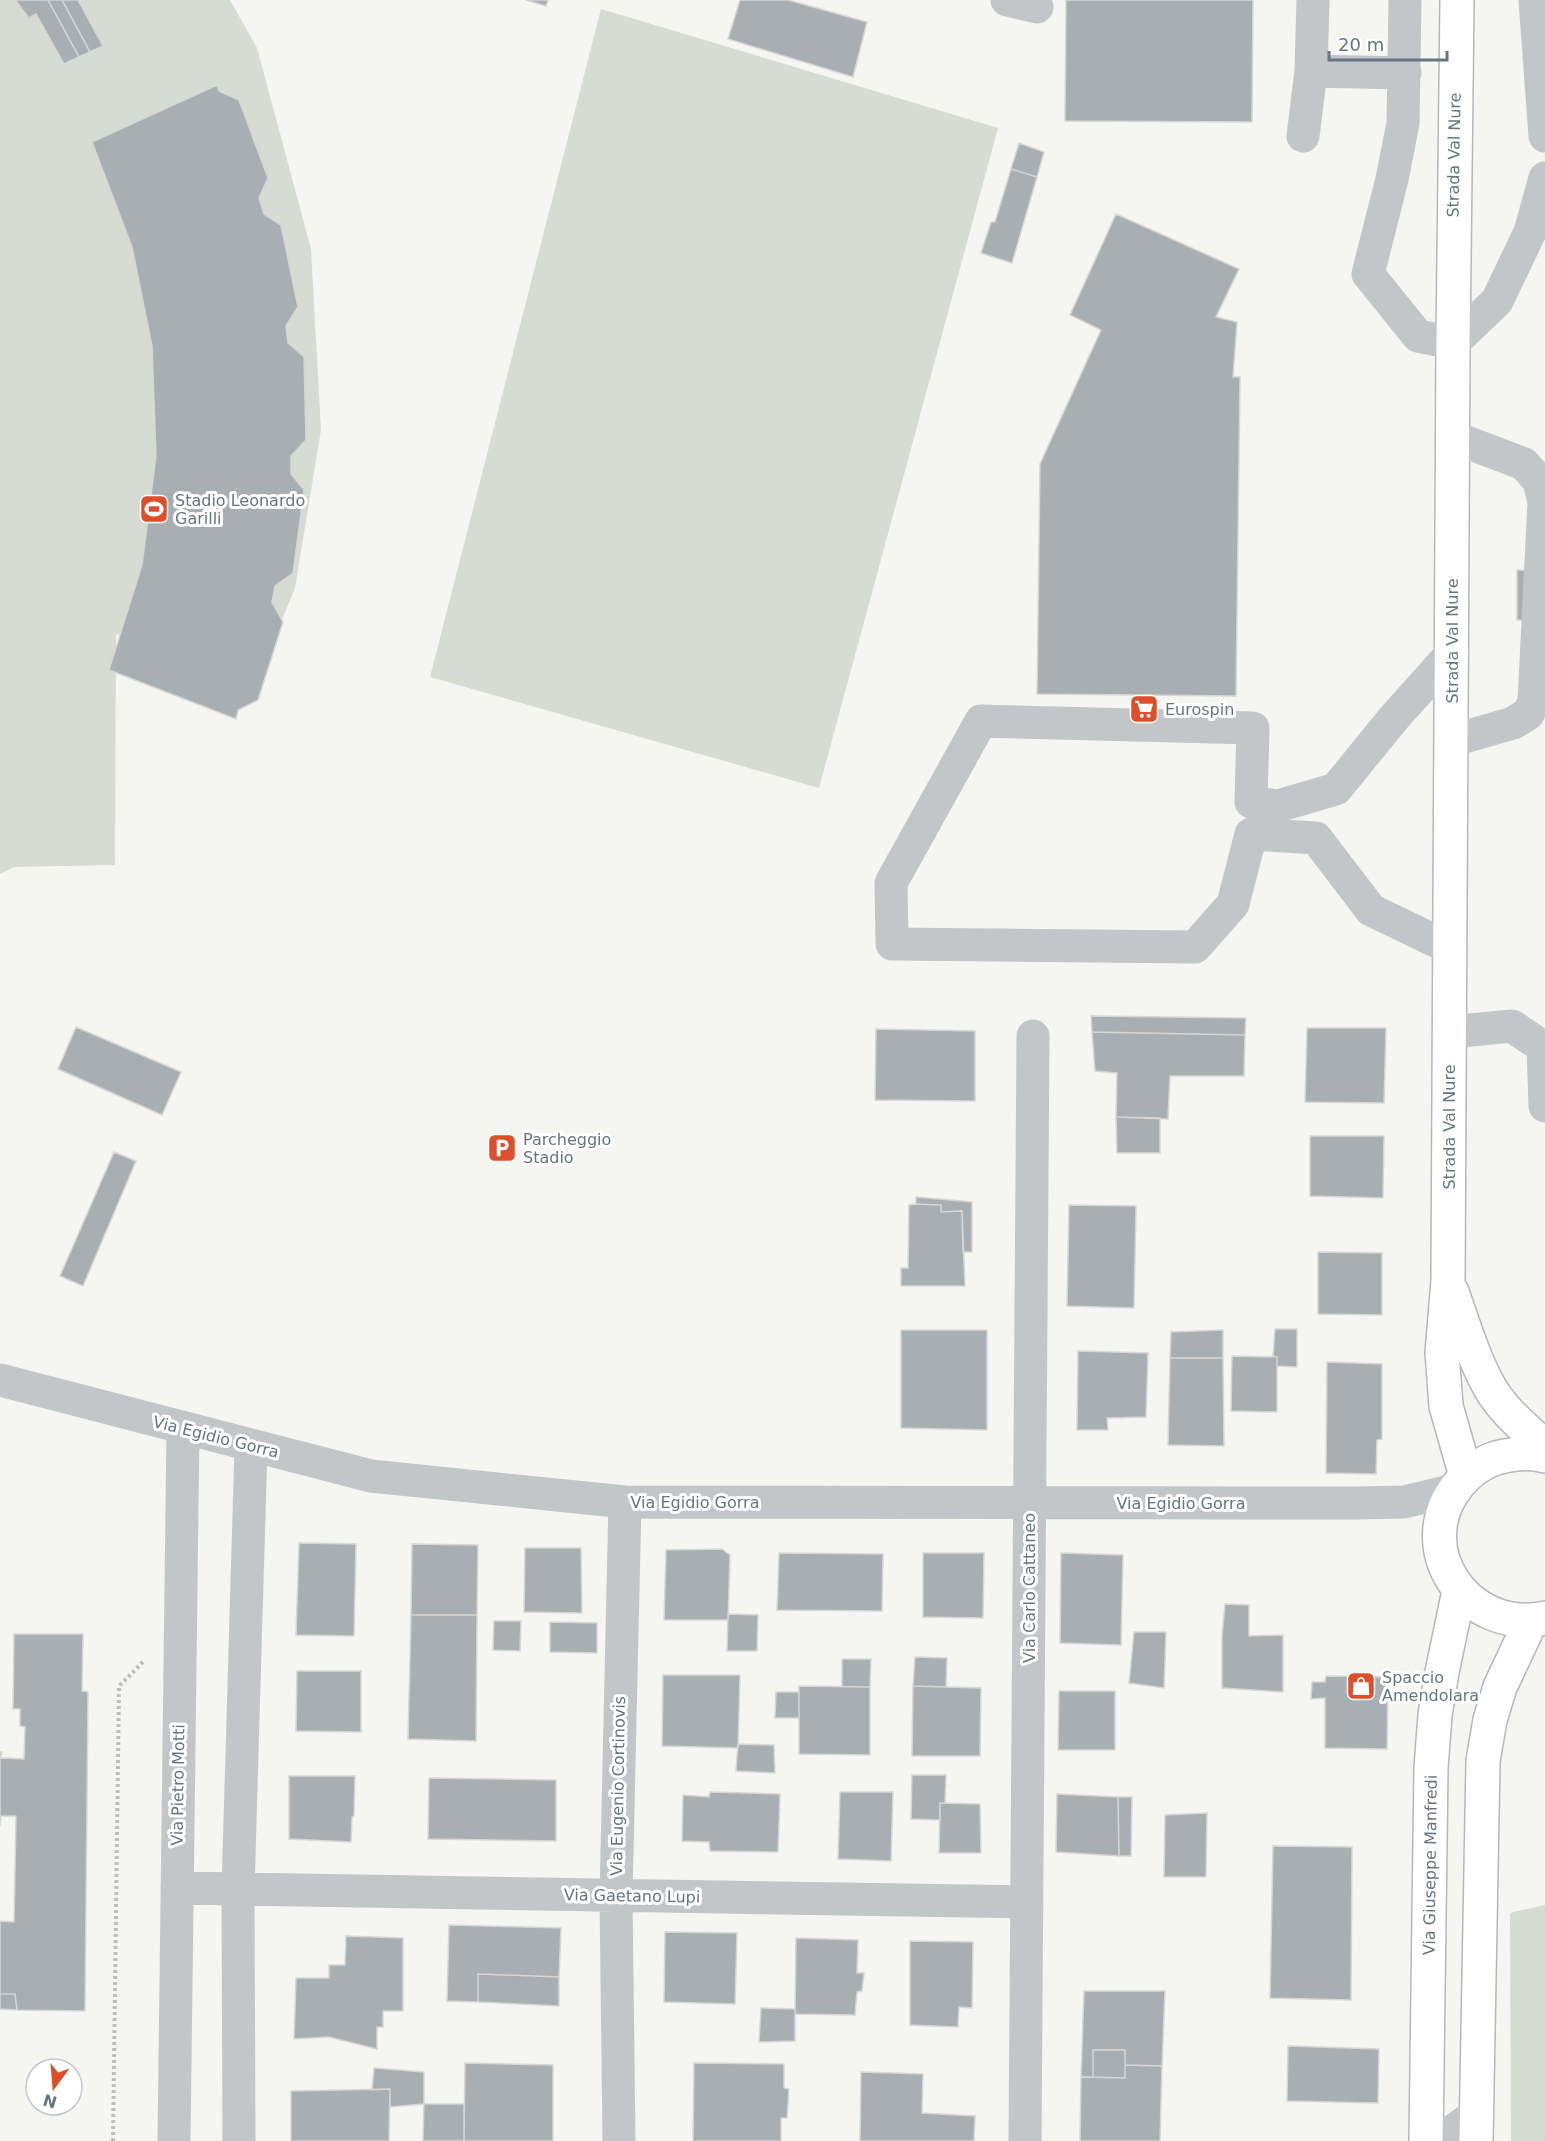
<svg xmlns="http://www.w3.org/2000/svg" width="1545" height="2141" viewBox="0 0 1545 2141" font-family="'DejaVu Sans',sans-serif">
<rect width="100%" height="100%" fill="#f5f5f1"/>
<path fill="#d6dcd2" d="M0,0H230L257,48L311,249L321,430L295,588L258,678L116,634L115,865L14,867L0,874Z
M601,9L998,128L819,788L430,677Z
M1545,1905V2141H1511L1510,1913Z"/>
<path fill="#a7afb3" stroke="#d6d6d4" stroke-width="1.5" d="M15,0H48L79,57L64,64L36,14L29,18Z
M48,0H62L90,52L79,57Z
M62,0H78L103,46L90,52Z
M526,0H548L546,6Z
M740,0H788L867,22L853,77L728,39Z
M1066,0H1253L1252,122L1065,121Z
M217,85L219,91L239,100L268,178L259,198L264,214L281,225L298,307L286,326L288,343L304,357L306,440L291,456V474L304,490L293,573L275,586L272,602L283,622L258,700L238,710L236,719L109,670L142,565L156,456L152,346L132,247L92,142Z
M1019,143L1044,152L1037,177L1011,169Z
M1011,169L1037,177L1012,263L981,253L991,222H995Z
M1116,214L1239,269L1216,317L1237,322L1233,377H1240L1236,696L1037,694L1040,464L1101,330L1070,315Z
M1517,570L1545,571V620H1517Z
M1091,1016L1246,1018L1245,1035L1092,1032Z
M76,1027L181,1072L162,1115L58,1069Z
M1307,1028H1386L1384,1103L1305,1102Z
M876,1029L975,1031V1101L875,1100Z
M1092,1032L1245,1035L1244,1076H1170L1168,1119L1116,1117L1117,1073L1095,1071Z
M1116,1117L1160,1118V1153H1117Z
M1310,1136H1384L1383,1198L1310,1196Z
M114,1152L136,1161L83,1286L60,1276Z
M916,1197L972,1202V1252H963L962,1211L941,1212V1205L916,1204Z
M916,1204L941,1205V1212L962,1211L965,1286H901V1268H908L909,1205Z
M1069,1205L1136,1206L1134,1308L1067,1306Z
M1318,1252L1382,1253V1315L1318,1314Z
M1275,1329H1297V1367L1277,1366V1357L1273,1356Z
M901,1330H987V1430L901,1428Z
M1223,1330V1358H1170L1171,1332Z
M1078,1351L1148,1353L1146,1417L1107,1418L1108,1430H1077Z
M1232,1356L1277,1357V1412L1231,1411Z
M1170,1358H1223L1224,1446L1168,1445Z
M1327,1362L1382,1364V1439L1377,1440L1376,1474L1326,1473Z
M299,1543L356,1544L354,1636L296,1635Z
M412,1544L478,1545L477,1615H411Z
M525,1548H581L582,1613L524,1612Z
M722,1549L730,1555L728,1620H664L666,1550Z
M779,1553L883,1554L882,1611L777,1610Z
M923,1553H984L983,1618L923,1617Z
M1061,1553L1123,1555L1121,1645L1060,1643Z
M1225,1604L1249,1605V1636L1283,1635V1692L1222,1688V1635Z
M728,1614L758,1615L757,1651H727Z
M411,1615H477L476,1741L408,1739Z
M494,1621H521L520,1651L493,1650Z
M550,1622L597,1623V1653L550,1652Z
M1134,1632H1166L1164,1688L1129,1683Z
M14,1634H83L82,1691L88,1692L85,2011L17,2010L15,1994H0V1921L14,1922L16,1816H1L0,1826V1752H2L1,1758L24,1759L25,1727L20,1726V1709H13Z
M915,1657L947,1658L946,1687L913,1686Z
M842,1659H871L870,1687H842Z
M297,1671H361V1732L296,1731Z
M663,1675H740L738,1748L662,1746Z
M1326,1676L1388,1677L1387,1749L1325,1748V1698L1311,1699L1312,1682H1325Z
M799,1686L870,1687V1755L799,1754Z
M913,1686L981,1688L980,1756H912Z
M1059,1691H1115V1750H1058Z
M776,1692H799V1718H775Z
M738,1744L774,1745L775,1773L736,1771Z
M912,1775H946L945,1803H940V1820L911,1819Z
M289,1776H355L354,1816L352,1817L351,1842L289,1839Z
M429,1778L556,1780V1841L428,1839Z
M710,1792L780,1794L778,1852L710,1851L709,1842L682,1841L683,1795L709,1797Z
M840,1792H893L891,1861L838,1859Z
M1057,1794L1118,1797L1119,1856L1056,1852Z
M1118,1797H1132L1131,1856H1119Z
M940,1803L980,1804L981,1853H939Z
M1207,1813L1206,1877H1164L1165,1815Z
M1273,1846L1352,1847L1351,2000L1270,1998Z
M449,1925L561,1928L559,1977L478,1974V2002L447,2001Z
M665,1932L737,1933L735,2004L664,2002Z
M346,1936L403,1938V2011H383V2027H377V2049L329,2037L294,2039L296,1978H329V1965H345Z
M796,1938L858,1940L857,1973H864L862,1991L857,1992L855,2015L795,2014Z
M910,1941L973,1942L972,2008L959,2007L958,2027L910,2025Z
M478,1974L559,1977V2006L478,2002Z
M1084,1991H1165L1162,2066L1125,2065V2050H1093V2077H1081Z
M0,1994H15L17,2010L0,2009Z
M761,2008L795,2009V2041L759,2042Z
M1288,2046L1379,2049L1378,2103L1287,2101Z
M1093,2050H1125V2078L1093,2077Z
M465,2063L553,2065V2141H464Z
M694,2063L784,2064V2088L789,2089L787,2118H781V2141H693Z
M1125,2065L1162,2066L1160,2141H1080L1081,2077L1125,2078Z
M374,2068L424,2072V2104L390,2107V2089L372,2090Z
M861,2072L923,2074L922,2113L975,2116L974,2141H860Z
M390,2089L389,2141H291V2091Z
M424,2104H464V2141H423Z"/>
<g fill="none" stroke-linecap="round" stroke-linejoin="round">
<g stroke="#b3b8bb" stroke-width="36">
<g id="major">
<path d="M1457,0L1453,343L1448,1281L1442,1353L1446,1406L1466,1476"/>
<path d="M1452,1292C1463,1323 1473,1357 1489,1386C1502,1410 1526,1429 1545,1447"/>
<path d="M1545,1456C1529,1451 1512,1454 1496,1458C1481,1463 1469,1472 1459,1484C1407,1547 1467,1635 1545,1618"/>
<path id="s1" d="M1426,2141L1431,1768L1435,1715L1442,1672L1459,1591"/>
<path d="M1476,2141L1483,1761L1490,1720L1500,1687L1531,1621"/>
</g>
</g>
<path stroke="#bcbec0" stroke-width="4" stroke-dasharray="3 3" stroke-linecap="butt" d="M113,2141L119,1686L143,1662"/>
<path stroke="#c3c6c9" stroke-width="33" d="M1007,0L1037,7
M1313,0L1311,71L1405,73
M1405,0L1403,123L1392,179L1368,274L1418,336L1453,343L1497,301L1530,232L1545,178
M1535,0L1545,136
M1303,136L1311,71
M1451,741L1513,723L1528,714L1534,702L1544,502L1539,481L1524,464L1453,437
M1450,948L1371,910L1316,838L1251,834L1233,904L1195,947L892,944L891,883L981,721L1253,728L1251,802L1278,806L1336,789L1393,719L1452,653
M1450,1032L1512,1026L1543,1047L1545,1106
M0,1380L371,1476L625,1502L1355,1503L1404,1502L1454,1490
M177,1888L1027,1902
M174,2141L183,1429
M239,2141L238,1890L251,1446
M619,2141L616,1896L625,1502
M1025,2141L1033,1036
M1439,2141L1476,2114"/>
<use href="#major" stroke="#fff" stroke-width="33"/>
</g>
<defs>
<g id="stadium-square" transform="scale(1.5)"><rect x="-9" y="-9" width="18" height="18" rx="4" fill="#dc4f2a" stroke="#fff"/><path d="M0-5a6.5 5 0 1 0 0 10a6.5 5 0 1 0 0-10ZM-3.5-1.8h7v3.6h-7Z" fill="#fff"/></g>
<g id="supermarket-square" transform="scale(1.5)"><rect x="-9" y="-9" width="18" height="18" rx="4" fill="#dc4f2a" stroke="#fff"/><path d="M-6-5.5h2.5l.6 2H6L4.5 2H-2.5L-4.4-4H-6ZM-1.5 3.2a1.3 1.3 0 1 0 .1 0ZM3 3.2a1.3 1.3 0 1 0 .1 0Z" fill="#fff"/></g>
<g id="parking-square" transform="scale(1.5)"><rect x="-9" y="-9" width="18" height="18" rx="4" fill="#dc4f2a" stroke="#fff"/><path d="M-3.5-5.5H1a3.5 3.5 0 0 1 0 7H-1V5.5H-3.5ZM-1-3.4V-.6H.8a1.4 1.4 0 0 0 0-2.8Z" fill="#fff"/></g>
<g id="shop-square" transform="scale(1.5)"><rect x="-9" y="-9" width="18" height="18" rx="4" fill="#dc4f2a" stroke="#fff"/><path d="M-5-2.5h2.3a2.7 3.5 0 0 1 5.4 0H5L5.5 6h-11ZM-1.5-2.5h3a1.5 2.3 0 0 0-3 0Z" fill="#fff"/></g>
</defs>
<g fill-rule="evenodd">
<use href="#stadium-square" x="154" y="509"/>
<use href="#supermarket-square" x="1144" y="709"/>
<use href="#parking-square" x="502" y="1148"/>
<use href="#shop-square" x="1361" y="1686"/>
</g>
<g text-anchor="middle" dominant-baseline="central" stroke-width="6" stroke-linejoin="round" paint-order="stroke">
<g font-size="16" fill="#657581" stroke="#fff">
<text transform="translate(1454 155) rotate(-89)">Strada Val Nure</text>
<text transform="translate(1452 641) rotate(-90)">Strada Val Nure</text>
<text transform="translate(1449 1127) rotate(-90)">Strada Val Nure</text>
<text transform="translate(216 1437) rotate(14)">Via Egidio Gorra</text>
<text x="695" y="1502">Via Egidio Gorra</text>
<text x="1181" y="1503">Via Egidio Gorra</text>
<text transform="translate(1029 1588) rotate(-90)">Via Carlo Cattaneo</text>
<text transform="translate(178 1785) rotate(-89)">Via Pietro Motti</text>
<text transform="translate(618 1786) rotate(-89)">Via Eugenio Cortinovis</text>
<text stroke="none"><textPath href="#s1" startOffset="276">Via Giuseppe Manfredi</textPath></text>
<text transform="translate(632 1896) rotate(1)">Via Gaetano Lupi</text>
</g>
<g font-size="16" fill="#657581" stroke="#fff" text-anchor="start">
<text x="175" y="500">Stadio Leonardo<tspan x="175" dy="18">Garilli</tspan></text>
<text x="1165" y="709">Eurospin</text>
<text x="523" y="1139">Parcheggio<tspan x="523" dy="18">Stadio</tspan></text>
<text x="1382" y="1677">Spaccio<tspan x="1382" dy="18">Amendolara</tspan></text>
</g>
</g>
<g transform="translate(54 2087) rotate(196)"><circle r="28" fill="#ffffff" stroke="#c1c8cd" stroke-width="1.5"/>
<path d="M0-4.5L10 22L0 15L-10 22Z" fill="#dc4f2a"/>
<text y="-9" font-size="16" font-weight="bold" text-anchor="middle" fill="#657581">N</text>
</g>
<path d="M1329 51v9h118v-9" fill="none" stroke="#657581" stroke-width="3"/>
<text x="1338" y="51" font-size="18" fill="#657581" stroke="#ffffff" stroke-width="4.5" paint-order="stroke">20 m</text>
</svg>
